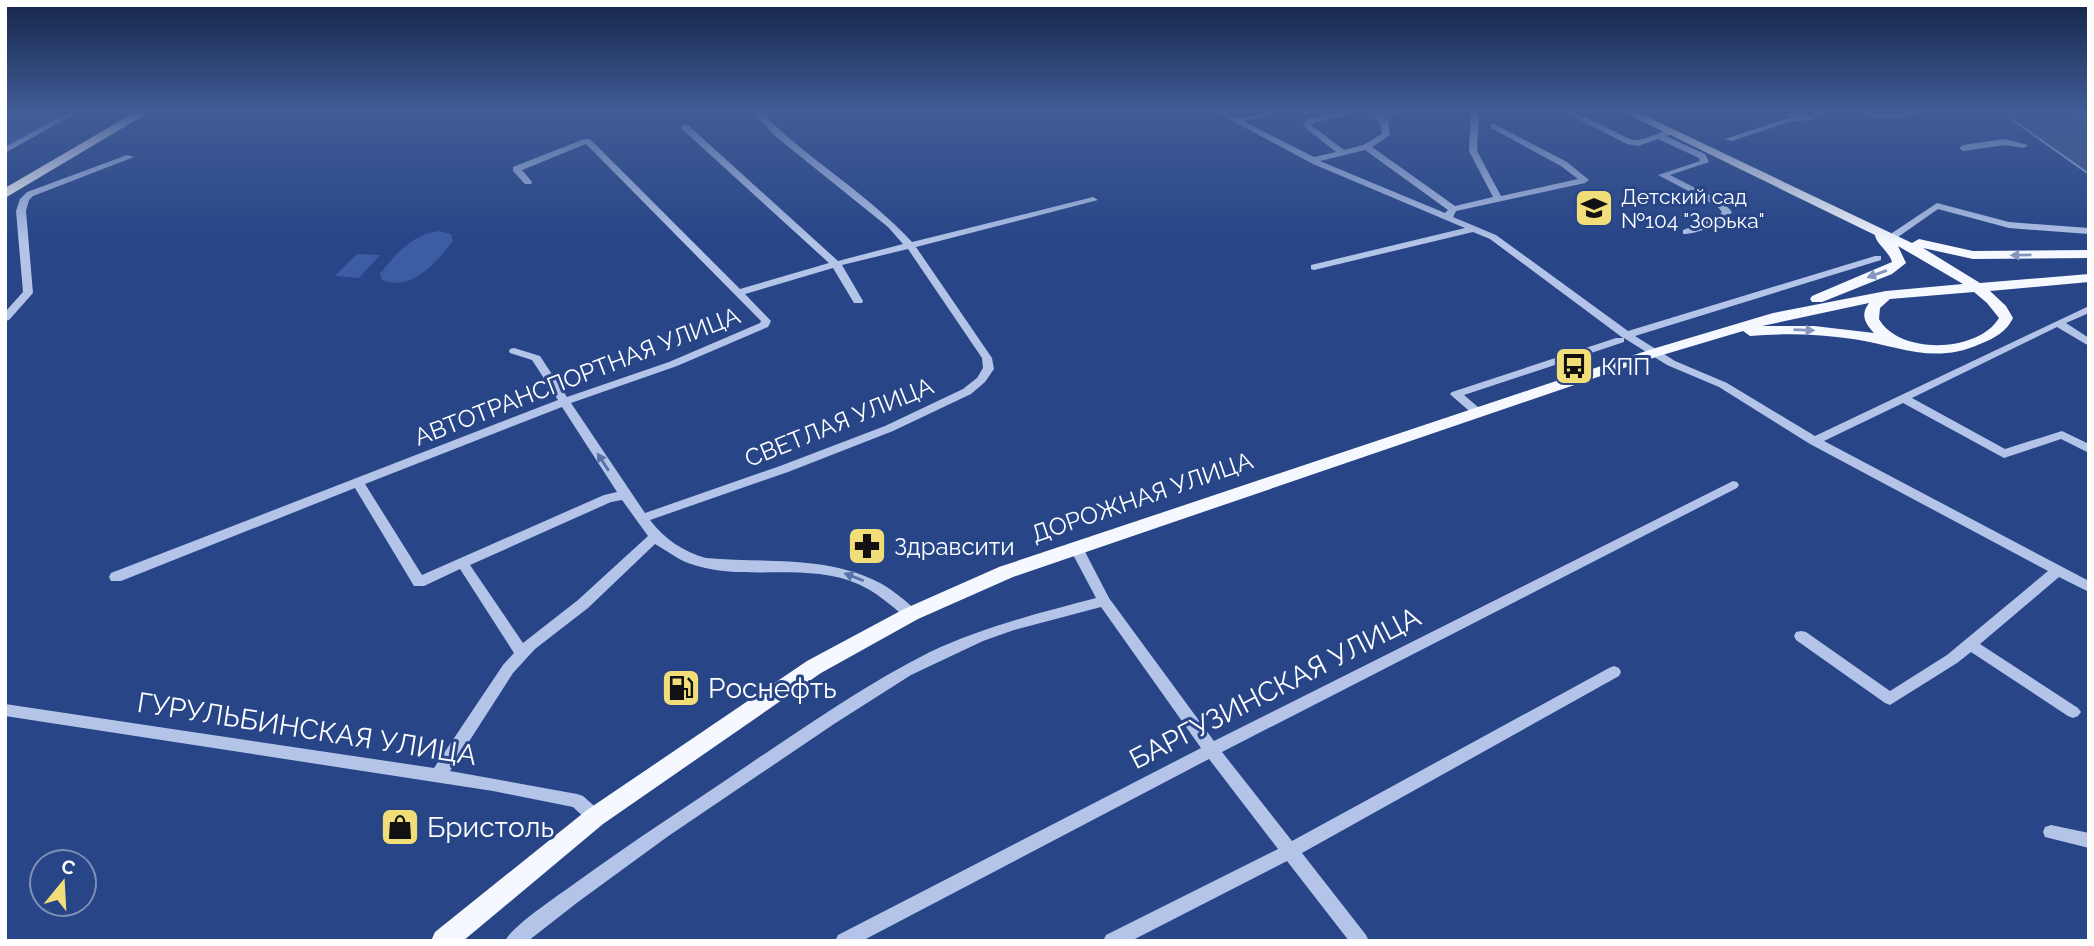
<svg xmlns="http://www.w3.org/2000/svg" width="2094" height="946" viewBox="0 0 2094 946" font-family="Raleway,sans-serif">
<rect width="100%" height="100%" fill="#274587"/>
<path fill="#3c5da4" d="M5,111H70L5,148Z
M439,231L451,234L453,241C436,262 413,292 382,280L380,274C395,254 413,234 439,231Z
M357,254L380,255L359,278L335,276Z"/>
<path fill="#435889" stroke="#a8bde9" stroke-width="2" d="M2000,111H2071L2089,123V174Z"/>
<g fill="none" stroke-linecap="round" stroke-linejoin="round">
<path fill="#b3c4e8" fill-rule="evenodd" d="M5,111H13L5,115Z
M71,111H80L5,153V147Z
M752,111H760C807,159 867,193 912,242L1093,197L1098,200L916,247L992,358L994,369L985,382L971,394L893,431L788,472L650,520C664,539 684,552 706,558C759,563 817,556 867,577C886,584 901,597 916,610L918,614L916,618L911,619L906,618C891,605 876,592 858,584C804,561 741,583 688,563C677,559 666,550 655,544L588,608L535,649L513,673L450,771L577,794L583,796L601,812L603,817L601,822L595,824L589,822L573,807L493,791L5,716V704L434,768L503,665L514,653L460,569L424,586H414L355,488L121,581H111L109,577L111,573L558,400L532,360L510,353L509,351L510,349L514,348L540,356L567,397L669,362L760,323L761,321L586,144L522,170L532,182L531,184H525L513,171V167L584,139H590L740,289L829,263L682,129V125H688L838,261L903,244L888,227L775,136ZM908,249L982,358L983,368L977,378L963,389L885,426L780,466L645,513L571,403L677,366L768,327L771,321L745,294L833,268L854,303H862L863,301L842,265ZM562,407L617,492L604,495L422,575L365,484ZM622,500L648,536L578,600L523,643L470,565L611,502Z
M1214,111C1225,110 1227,115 1236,117C1244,119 1269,111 1282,111L1281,113L1243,121L1314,157L1336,152L1303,126L1307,119L1319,116L1315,113L1316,111L1327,114L1347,111H1362L1358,113L1313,123L1311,125L1344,150L1363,145L1382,134L1380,122L1365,111H1374L1378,114L1407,111L1406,113L1384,117L1388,121L1390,135L1372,147L1455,206L1493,197L1469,151L1471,111H1479L1477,151L1501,196L1578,179L1561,166L1491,128V124H1494L1567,162L1589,180L1585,183L1456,211L1453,217L1496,235L1628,331L1875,256H1881V260L1635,336L1675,361L1727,383L1815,436L2089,306V313L2066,323L2089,338V346L2057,327L1912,398L2005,449L2062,431L2089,444V453L2061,439L2004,458L1903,403L1824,441L2089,581V592L2059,577L1980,644L2078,708L2081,712L2078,716L2073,718L2068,716L1971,652L1957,663L1890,705L1885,703L1796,640L1794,636L1796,632L1801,631L1806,632L1890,691L1947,655L2048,571L1810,444L1719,387L1667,365L1624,338V342L1464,395L1485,413L1483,416H1475L1452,396L1450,394L1452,392L1616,338H1623L1490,239L1473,232L1314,270L1311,269V265L1465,228L1313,164ZM1365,150L1448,210L1445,213L1320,161Z
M1562,111H1572L1632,140C1646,141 1660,130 1674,130V134L1666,136L1705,154L1709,162L1670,175L1723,202L1732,212C1722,224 1698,234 1683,234V230L1719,216L1722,212L1717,206L1658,175L1700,161L1699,158L1658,139L1638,146L1627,144Z
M1772,111C1783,110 1795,116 1805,116C1815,115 1822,110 1833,111L1810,120L1789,122L1732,141L1725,139L1791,117Z
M1857,111L1890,113L1912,111L1922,112C1904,121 1874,121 1857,111Z
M2005,139L2028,145L2024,148L2005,145L1963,151L1959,148L1963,145Z
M127,155L134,157L33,196L29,200L26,211L33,293L9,320L5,321V312L23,292L16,211L20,199L27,192Z
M1937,203L2009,222L2089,228V234L2009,228L1938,209L1898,237H1892V233Z
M1733,481L1737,482L1739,485L1737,488L1222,752L1292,841L1609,668L1614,666L1619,668L1621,672L1619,676L1302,853L1366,935L1369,941H1349L1287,861L1131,941H1103L1106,935L1278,849L1209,759L862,941H835L838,935L1201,748L1101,607L1014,630L983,641L911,675L834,724L667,837L578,902L528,941H505C512,926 559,895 574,884C633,841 694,802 754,761C811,723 868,683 930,652C983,627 1039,613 1096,598L1069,547L1071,544H1081L1109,598L1214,741Z
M2051,825L2089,833V848L2045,837L2043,832L2045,827Z"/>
<path fill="#f5f8fe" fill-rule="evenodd" d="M1621,111H1635L1912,243L1919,239L1973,251L2089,250V258L1973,259L1923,248L1980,283L2089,274V282L1990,291L2006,306L2013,318C2006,332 1995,338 1980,344C1933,365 1900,346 1853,339C1819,334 1784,333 1750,336L1743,331L1659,356L1013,577L918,619L821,673L603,824L463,941H431L435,932L587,810L807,661L904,609L999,567L1649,350L1773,313L1886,291L1963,284L1898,246L1906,263L1892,274L1822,302H1812L1810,299L1812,296L1892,262C1889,251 1876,244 1875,235ZM1974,292L1987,303L1999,318C1978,353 1899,355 1879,319L1880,308L1890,299ZM1869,303C1860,315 1865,323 1874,333L1814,326H1762Z"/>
<path fill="#fff" fill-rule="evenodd" d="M137,111H151L5,198V188Z"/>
</g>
<defs><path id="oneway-solid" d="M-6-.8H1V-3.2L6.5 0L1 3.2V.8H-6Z" transform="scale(1.75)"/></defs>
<g fill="#8496bd">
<use href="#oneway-solid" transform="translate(2021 255) rotate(179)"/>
<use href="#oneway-solid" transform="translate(1877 274) rotate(160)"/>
<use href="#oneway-solid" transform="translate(1804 330) rotate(2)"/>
</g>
<g fill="#5871a9">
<use href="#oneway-solid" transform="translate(603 462) rotate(-123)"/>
<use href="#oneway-solid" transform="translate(854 577) rotate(-159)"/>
</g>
<linearGradient id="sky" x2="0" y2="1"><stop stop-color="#15264a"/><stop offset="0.46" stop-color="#415c96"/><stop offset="1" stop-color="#415c96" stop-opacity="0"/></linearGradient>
<rect width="2094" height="243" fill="url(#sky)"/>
<defs>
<g id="school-square" transform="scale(2.0125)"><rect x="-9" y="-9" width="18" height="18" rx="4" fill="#f1de79" stroke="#274587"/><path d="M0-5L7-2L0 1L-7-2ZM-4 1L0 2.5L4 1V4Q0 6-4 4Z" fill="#111"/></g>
<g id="bus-square" transform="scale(2.0125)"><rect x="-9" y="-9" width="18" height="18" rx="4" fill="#f1de79" stroke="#274587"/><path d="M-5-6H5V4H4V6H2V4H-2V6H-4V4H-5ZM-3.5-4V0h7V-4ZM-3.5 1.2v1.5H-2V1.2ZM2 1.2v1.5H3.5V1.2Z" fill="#111"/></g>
<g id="pharmacy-square" transform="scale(2.0125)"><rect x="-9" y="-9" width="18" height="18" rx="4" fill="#f1de79" stroke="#274587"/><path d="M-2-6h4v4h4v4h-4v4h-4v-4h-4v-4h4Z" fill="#111"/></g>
<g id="fuel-square" transform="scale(2.0125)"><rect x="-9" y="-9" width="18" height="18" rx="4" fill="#f1de79" stroke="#274587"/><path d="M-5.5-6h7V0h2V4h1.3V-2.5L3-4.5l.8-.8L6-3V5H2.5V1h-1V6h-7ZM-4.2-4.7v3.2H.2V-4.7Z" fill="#111"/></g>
<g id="shop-square" transform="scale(2.0125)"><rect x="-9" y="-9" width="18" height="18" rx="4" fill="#f1de79" stroke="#274587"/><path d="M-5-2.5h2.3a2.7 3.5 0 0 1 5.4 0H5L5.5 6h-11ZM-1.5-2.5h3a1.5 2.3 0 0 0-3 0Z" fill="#111"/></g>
</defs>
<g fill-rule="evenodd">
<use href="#school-square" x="1594" y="208"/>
<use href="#bus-square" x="1574" y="366"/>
<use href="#pharmacy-square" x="867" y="546"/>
<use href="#fuel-square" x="681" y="688"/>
<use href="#shop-square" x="400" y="827"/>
</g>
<g text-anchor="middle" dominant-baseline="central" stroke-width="6" stroke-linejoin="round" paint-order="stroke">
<g font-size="21" fill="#fff" stroke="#274587" text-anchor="start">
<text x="1621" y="196">Детский сад<tspan x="1621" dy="24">№104 "Зорька"</tspan></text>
</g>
<g font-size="24" fill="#fff" stroke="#274587" text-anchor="start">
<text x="1601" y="366">КПП</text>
<text x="894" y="546">Здравсити</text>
</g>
<g font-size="24" fill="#fff" stroke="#274587">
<text transform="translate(577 376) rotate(-21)">АВТОТРАНСПОРТНАЯ УЛИЦА</text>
<text transform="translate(839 422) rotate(-22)">СВЕТЛАЯ УЛИЦА</text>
<text transform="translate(1142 497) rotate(-19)">ДОРОЖНАЯ УЛИЦА</text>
</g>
<g font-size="28" fill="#fff" stroke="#274587" text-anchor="start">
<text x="708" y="688">Роснефть</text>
<text x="427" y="827">Бристоль</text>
</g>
<g font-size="28" fill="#fff" stroke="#274587">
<text transform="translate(1275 688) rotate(-27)">БАРГУЗИНСКАЯ УЛИЦА</text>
<text transform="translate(307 729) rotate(9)">ГУРУЛЬБИНСКАЯ УЛИЦА</text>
</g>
</g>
<rect width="2094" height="946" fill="none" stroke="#ffffff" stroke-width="14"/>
<g transform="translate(63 883) rotate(18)"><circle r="33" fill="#274587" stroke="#7d8fb7" stroke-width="2"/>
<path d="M0-5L12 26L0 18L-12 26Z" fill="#f1de79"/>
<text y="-10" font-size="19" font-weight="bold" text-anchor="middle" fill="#ffffff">С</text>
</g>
</svg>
